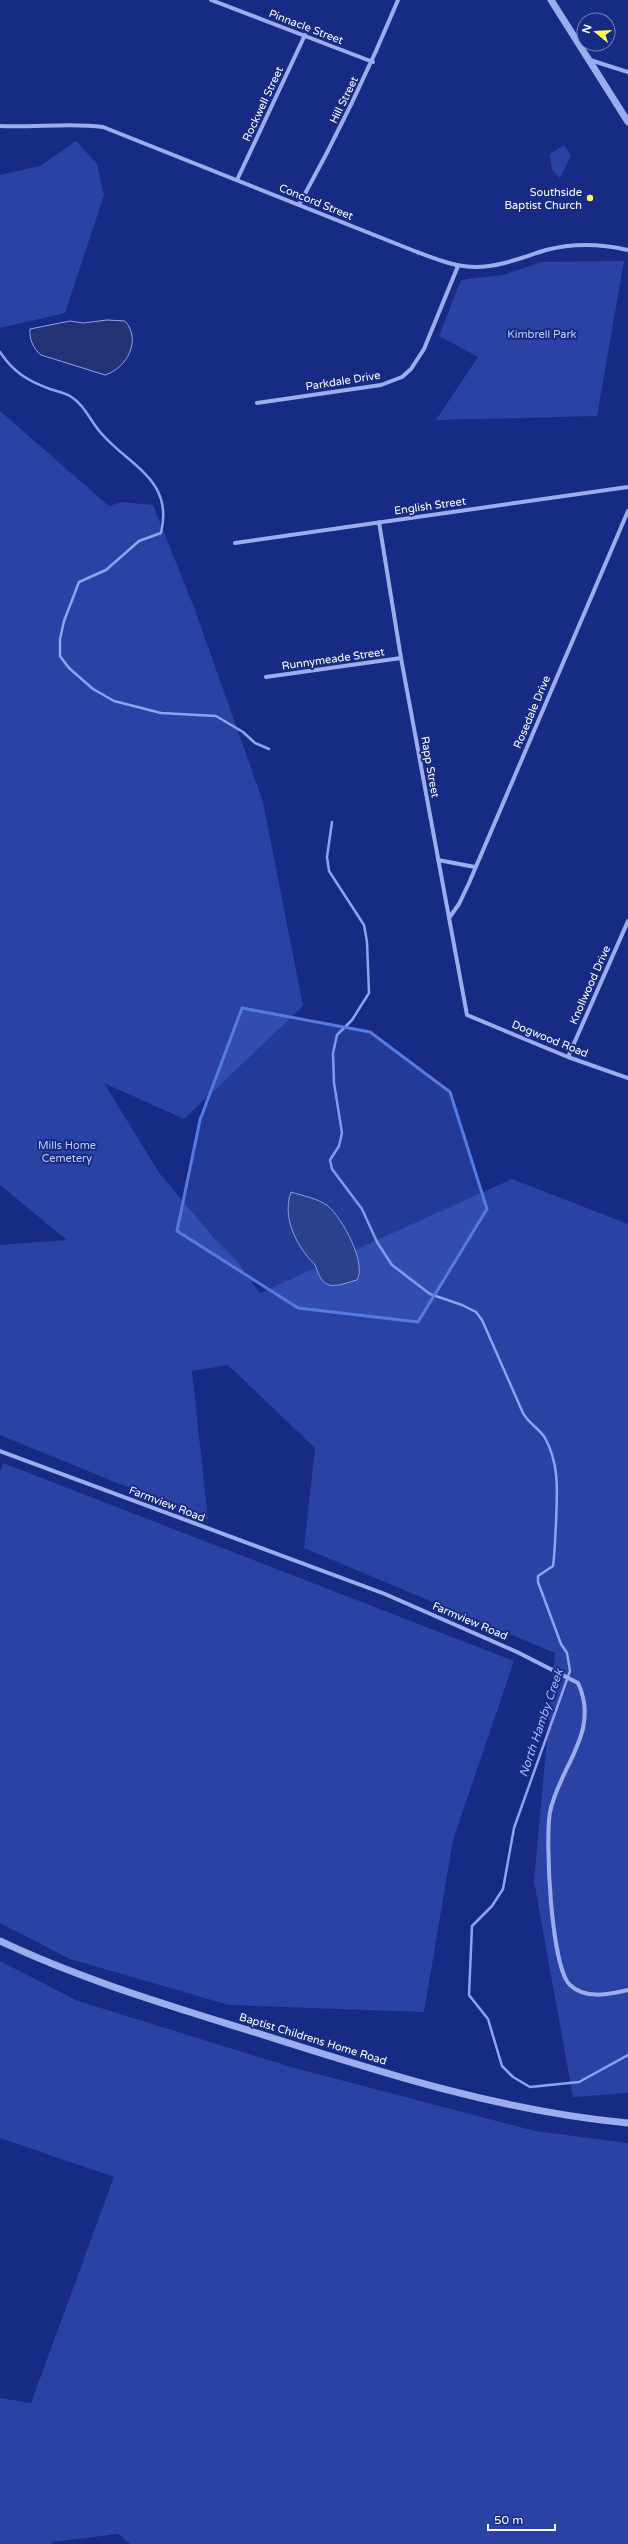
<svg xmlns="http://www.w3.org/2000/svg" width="628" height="2544" viewBox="0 0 628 2544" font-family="'Varela Round',sans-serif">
<rect width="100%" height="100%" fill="#172b85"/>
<path fill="#2a42a3" d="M76,141L97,164L104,195L65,313L0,328V175L40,166Z
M564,145L571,155L560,178L552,170L550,154Z
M624,261L597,416L436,420L478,357L439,336L461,280L503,275L542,262Z
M0,411L109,506L122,502L153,505L195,610L263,802L303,1006L184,1119L104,1083L160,1174L214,1238L236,1260L260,1293L512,1179L628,1224V2093L573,2097L534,1881L555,1653L304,1548L315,1448L228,1365L192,1371L208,1520L0,1435V1245L67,1240L0,1185Z
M3,1463L514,1661L453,1840L424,2012L229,2005L70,1959L0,1923V1472Z
M0,1961L78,2001L291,2067L535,2131L628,2143V2544H130L118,2534L52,2542V2544H0V2398L31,2403L114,2177L0,2138Z"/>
<path fill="#243376" stroke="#8fa3ef" d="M107,320L125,321C142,340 127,368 105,375L41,355C33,348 29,339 30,329L70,321L83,323Z
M291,1192C303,1196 317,1198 328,1206C342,1218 367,1263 357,1280C349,1282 337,1287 329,1285C319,1281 319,1273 315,1265C313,1262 309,1259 307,1256C293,1238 283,1215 291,1192Z"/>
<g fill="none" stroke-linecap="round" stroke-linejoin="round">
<path stroke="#8fa3ef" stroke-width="2.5" d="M0,352C13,372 28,381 50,389C56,391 65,393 70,396C85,405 90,421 101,433C129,466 174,479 161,533L139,541L106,570L79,582L64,621L60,639V656L69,668L93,689L114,701L161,713L216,716L243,732L255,743L269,749
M332,822L327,857L329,871L364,925L367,942L369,993L352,1020L337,1035L333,1053L334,1083L342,1133L339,1146L330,1160L332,1169L362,1209L377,1242L392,1265L430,1294L462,1305L476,1312L482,1320L523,1413C528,1423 540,1429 545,1438C560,1465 557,1493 556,1523C555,1538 555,1552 553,1566L538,1576V1582L561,1644L567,1653L570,1671L514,1828L503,1889L492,1906L472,1926L469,1995L488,2019L502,2066L513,2077L530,2087L579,2082L628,2055"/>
<path stroke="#9caced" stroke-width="4" d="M211,0L373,62
M590,60L628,72
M0,126C34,128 70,122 103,127L417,252C436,259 455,267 476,267C500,267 523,257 546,250C572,243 602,244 628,250
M237,180L305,35
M299,205C336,138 369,70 398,0
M257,403L381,385L402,377L411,369L424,349L458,266
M379,522L401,658L467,1015L568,1057L628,1078
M235,543L628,487
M266,677L401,658
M438,860L475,867
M449,918L459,904L469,883L628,511
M568,1057L628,921
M0,1451L385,1594L517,1652L578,1683C601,1732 559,1767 550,1812C545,1840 551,1967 570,1985C586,2000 609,1994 628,1990"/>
<path stroke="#9caced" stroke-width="7" d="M551,0L628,122
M0,1941C82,1980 171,2006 257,2033C379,2072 500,2111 628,2123"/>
</g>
<path fill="#567ae2" fill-opacity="0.2" stroke="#567ae2" stroke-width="3" stroke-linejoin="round" d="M242,1008L370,1032L450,1092L487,1209L418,1322L298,1308L177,1231L200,1120Z"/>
<circle fill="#fff958" stroke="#172b85" stroke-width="1.5" cx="590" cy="198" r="4"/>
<g text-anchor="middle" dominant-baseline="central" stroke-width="4" stroke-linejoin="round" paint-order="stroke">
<g font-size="11" fill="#fff" stroke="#172b85">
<text transform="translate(306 27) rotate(21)">Pinnacle Street</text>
<text transform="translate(344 100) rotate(-64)">Hill Street</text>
<text transform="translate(263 104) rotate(-65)">Rockwell Street</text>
<text transform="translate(316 202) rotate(22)">Concord Street</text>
<text transform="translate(343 381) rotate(-9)">Parkdale Drive</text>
<text transform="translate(430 506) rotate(-8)">English Street</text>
<text transform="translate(333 659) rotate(-8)">Runnymeade Street</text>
<text transform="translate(532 712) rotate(-67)">Rosedale Drive</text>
<text transform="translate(430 767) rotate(80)">Rapp Street</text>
<text transform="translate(590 985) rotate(-66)">Knollwood Drive</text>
<text transform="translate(550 1039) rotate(22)">Dogwood Road</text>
<text transform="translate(167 1504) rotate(21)">Farmview Road</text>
<text transform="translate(470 1621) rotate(23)">Farmview Road</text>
<text transform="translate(313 2039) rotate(17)">Baptist Childrens Home Road</text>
</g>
<g font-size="11" fill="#fff" stroke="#172b85" text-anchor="end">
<text x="582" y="192">Southside<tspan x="582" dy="13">Baptist Church</tspan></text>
</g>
<g font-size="11" fill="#c2cdf9" stroke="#172b85">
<text x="542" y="334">Kimbrell Park</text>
<text x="67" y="1145">Mills Home<tspan x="67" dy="13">Cemetery</tspan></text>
</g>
<g font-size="12" font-style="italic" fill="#a8b7f4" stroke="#172b85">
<text transform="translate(541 1723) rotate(-71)">North Hamby Creek</text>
</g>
</g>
<g transform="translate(596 32) rotate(288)"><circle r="19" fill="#172b85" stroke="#7480b6"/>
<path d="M0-3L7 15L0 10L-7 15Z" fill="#fff958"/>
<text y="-6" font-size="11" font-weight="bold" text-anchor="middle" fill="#ffffff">N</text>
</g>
<path d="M488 2524v6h67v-6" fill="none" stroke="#ffffff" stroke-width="2"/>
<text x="494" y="2524" font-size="12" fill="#ffffff" stroke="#172b85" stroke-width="3" paint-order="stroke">50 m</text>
</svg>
